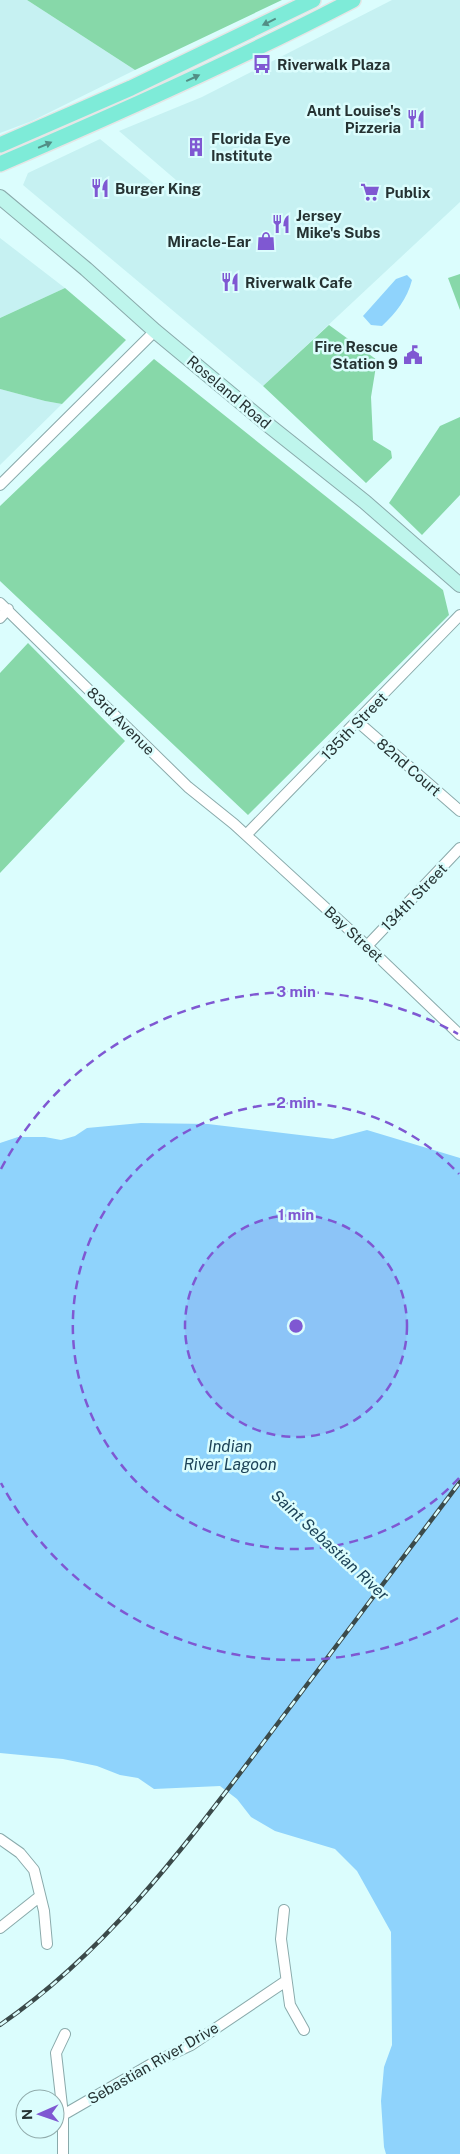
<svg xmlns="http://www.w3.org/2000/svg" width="460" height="2154" viewBox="0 0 460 2154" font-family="'Public Sans',sans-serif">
<rect width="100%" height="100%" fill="#dbfdfd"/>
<path fill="#c6f1f2" d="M0,0H27L135,70L32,121L0,133Z
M392,0H460V202L263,386L23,185L28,173L100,139L157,186L176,180L119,131L202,97Z
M0,238L65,288L0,318Z
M0,389L45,401L62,404L0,465Z"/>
<path fill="#87d8a9" d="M27,0H282L135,70Z
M460,274V310L448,278Z
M65,288L126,340L62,404L45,401L0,389V318Z
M329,325L377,360L371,397L373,440L391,451L392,458L366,483L263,386Z
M154,359L443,590L449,615L248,815L0,581V506Z
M460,417V495L422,535L389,503L440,426Z
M28,643L125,741L0,873V673Z"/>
<path fill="#8fd3fc" d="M407,275L412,280C407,299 396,313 382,326L371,325L363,316L396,279Z
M141,1123L208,1124L333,1139L367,1130L460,1158V2154H386L384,2147L381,2101L384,2067L392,2045L391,1932L357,1871L335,1849L275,1831L251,1817L237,1799L220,1786L154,1789L138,1778L120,1775L97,1766L63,1759L0,1753V1143L18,1137H45L61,1140L75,1136L87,1128Z"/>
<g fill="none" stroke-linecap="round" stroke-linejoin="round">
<g stroke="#8aaaab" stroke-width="12">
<path id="street" d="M0,485L155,331
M0,603L188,787L234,824L367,946L460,1035
M0,618L8,609
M358,722L460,811
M246,835L460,615
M367,946L460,848
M0,1839L20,1853L34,1870L44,1911L47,1944
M284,1910L281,1939L290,2005L304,2030
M0,1928L39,1897
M63,2115L153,2063L191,2045L286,1981
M63,2154V2115L56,2053L65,2034"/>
</g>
<g stroke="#8aaaab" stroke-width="16">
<path id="secondary" d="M0,197L86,269L155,331L267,424L365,502L460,585"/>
</g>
<g stroke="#e5e6e6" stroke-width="18">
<path id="primary" d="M0,145L131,88L313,0
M0,164C119,113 238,60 353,0"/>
</g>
<use href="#street" stroke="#fff" stroke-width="10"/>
<use href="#secondary" stroke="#bef5ec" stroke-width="14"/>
<use href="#primary" stroke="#7eebd8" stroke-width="15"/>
<g stroke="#3b4a4a" stroke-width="4.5">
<path id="rail" d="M0,2025C109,1950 187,1843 266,1739C331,1653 395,1568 460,1482"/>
</g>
<use href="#rail" stroke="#dbfdfd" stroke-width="2.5" stroke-dasharray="8" stroke-linecap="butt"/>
</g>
<defs><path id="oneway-solid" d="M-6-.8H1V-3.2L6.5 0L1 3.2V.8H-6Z" transform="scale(1.25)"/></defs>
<g fill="#528e85">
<use href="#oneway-solid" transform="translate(269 22) rotate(154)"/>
<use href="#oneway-solid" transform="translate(193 78) rotate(-25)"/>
<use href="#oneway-solid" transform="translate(45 145) rotate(-23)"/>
</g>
<circle cx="296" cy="1326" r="111" fill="#7f58d2" fill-opacity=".12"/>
<g fill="none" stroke="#7f58d2" stroke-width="2.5" stroke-dasharray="9 6">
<circle cx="296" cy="1326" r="111"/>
<path d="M459 1478A223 223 0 1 1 459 1174"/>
<path d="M458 1618A334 334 0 0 1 1 1483M1 1169A334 334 0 0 1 458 1034"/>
</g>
<defs>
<g id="bus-bare" transform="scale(1.5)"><path d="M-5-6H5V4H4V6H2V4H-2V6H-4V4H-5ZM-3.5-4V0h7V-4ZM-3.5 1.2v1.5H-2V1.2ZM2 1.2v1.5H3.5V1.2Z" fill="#7f58d2" stroke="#dbfdfd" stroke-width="2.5" paint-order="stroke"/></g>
<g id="restaurant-bare" transform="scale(1.5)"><path d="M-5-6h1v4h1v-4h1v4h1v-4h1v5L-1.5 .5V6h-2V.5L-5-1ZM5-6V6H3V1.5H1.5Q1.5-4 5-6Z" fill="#7f58d2" stroke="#dbfdfd" stroke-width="2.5" paint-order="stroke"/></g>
<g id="building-bare" transform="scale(1.5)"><path d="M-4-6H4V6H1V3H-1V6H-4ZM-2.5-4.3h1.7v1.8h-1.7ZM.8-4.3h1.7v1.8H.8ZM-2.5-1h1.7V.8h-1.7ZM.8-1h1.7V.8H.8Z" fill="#7f58d2" stroke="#dbfdfd" stroke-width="2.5" paint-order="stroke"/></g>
<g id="supermarket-bare" transform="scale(1.5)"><path d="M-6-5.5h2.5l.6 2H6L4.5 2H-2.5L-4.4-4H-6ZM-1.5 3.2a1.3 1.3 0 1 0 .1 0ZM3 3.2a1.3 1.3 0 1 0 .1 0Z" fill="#7f58d2" stroke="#dbfdfd" stroke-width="2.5" paint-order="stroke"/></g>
<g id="shop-bare" transform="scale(1.5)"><path d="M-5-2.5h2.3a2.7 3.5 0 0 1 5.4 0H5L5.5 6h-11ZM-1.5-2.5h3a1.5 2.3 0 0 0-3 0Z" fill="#7f58d2" stroke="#dbfdfd" stroke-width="2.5" paint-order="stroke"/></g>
<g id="civic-bare" transform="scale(1.5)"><path d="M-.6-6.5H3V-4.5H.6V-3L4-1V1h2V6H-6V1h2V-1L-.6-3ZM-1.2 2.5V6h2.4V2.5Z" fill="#7f58d2" stroke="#dbfdfd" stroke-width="2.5" paint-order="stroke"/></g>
</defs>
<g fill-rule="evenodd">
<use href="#bus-bare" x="262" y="64"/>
<use href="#restaurant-bare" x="416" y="119"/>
<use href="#building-bare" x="196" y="147"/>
<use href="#restaurant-bare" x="100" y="188"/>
<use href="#supermarket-bare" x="370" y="192"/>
<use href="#restaurant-bare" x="281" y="224"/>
<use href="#shop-bare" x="266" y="241"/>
<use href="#restaurant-bare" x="230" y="282"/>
<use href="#civic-bare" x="413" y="355"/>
</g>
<g text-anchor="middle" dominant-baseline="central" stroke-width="5" stroke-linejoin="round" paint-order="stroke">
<g font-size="15" font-weight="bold" fill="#253232" stroke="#dbfdfd" text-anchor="start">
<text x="277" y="64">Riverwalk Plaza</text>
<text x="401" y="110" text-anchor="end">Aunt Louise's<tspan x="401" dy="17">Pizzeria</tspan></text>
<text x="211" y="138">Florida Eye<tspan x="211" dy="17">Institute</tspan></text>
<text x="115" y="188">Burger King</text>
<text x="385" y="192">Publix</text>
<text x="296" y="215">Jersey<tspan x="296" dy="17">Mike's Subs</tspan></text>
<text x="251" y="241" text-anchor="end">Miracle-Ear</text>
<text x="245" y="282">Riverwalk Cafe</text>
<text x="398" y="346" text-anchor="end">Fire Rescue<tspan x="398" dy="17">Station 9</tspan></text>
</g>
<g font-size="15" fill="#253232" stroke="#dbfdfd">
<text transform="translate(229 392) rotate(40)">Roseland Road</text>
<text transform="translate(121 721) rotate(45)">83rd Avenue</text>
<text transform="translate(354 726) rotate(-46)">135th Street</text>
<text transform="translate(409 767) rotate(41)">82nd Court</text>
<text transform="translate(414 897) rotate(-46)">134th Street</text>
<text transform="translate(354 934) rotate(43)">Bay Street</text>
<text transform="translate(153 2063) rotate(-30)">Sebastian River Drive</text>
</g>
<g font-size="16" font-style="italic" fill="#1d4358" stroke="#dbfdfd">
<text x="230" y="1446">Indian<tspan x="230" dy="18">River Lagoon</tspan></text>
<text transform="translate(330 1545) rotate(43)">Saint Sebastian River</text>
</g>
</g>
<circle cx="296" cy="1326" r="8" fill="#7f58d2" stroke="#dbfdfd" stroke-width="2.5"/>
<g font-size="15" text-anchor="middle" font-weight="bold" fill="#7f58d2" stroke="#dbfdfd" stroke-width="5" stroke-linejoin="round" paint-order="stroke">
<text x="296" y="997">3 min</text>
<text x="296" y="1108">2 min</text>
<text x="296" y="1220">1 min</text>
</g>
<g transform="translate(40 2114) rotate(268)"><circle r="24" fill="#dbfdfd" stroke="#92acac"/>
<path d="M0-4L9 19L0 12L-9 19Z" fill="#7f58d2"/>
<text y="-8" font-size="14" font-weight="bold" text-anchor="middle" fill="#253232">N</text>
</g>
</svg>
